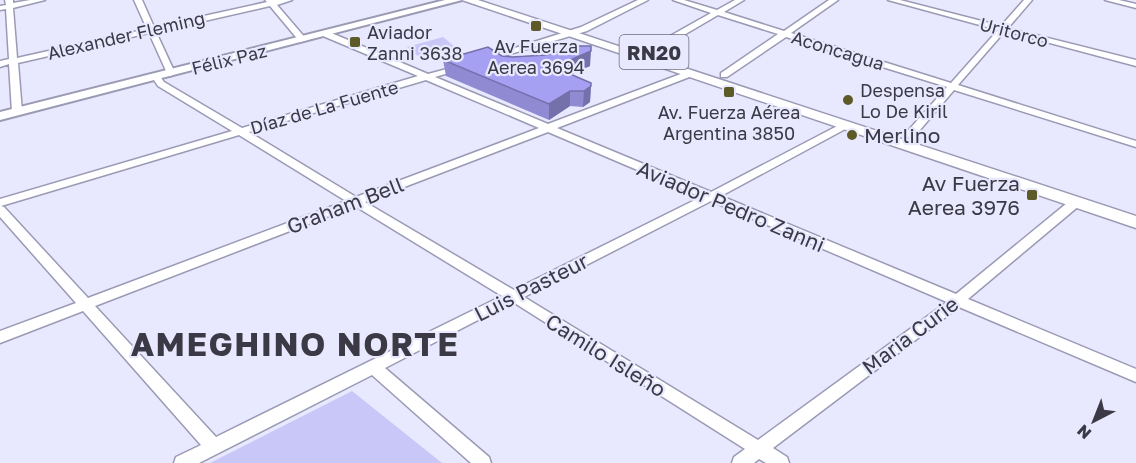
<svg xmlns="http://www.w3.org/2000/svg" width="1136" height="463" viewBox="0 0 1136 463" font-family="'Golos Text',sans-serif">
<rect width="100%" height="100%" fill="#e8e8fe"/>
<path fill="#c8c7f8" d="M443,37L455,47L419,57L407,47Z
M352,391L442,463H210Z"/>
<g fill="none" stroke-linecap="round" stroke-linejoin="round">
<g stroke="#9b9ab5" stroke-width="3">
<path id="street" d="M5,0H13V3L30,0H45L13,8L17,58L147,29L134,0H142L154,27L267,2L265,0H292L277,5L307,40L300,42L270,6L156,32L175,73L171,76L167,73L149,33L18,63L22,112L17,115L12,112L9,64L0,67V61L9,59L6,9L0,10V6L6,5Z
M638,0H648L587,31L487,61L480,59L581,27Z
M673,0H684L717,10L735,0H744L724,12L784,31L829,0H838L791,33L951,83L998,30L888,0H900L1001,26L1024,0H1032L1008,28L1136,60V66L1005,31L958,85L1136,141V147L954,90L914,137H906V133L947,87L786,37L727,77H721V73L778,34L718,15L653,53H647V49L711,13Z
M1105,0H1119L1136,4V8Z
M323,32H329L428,74L462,65V69L435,77L548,124L686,72H692V76L557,128L711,192L843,123H849V127L721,196L956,294L1072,199H1080L1082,202L1080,205L968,299L1136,369V382L959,307L773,448L787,457L789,463H766L759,459L754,463H732L734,457L745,449L513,302L385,368L489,457L491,463H471L372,375L199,463H174L176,457L201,445L83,311L0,343V331L76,303L0,217V199L232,131L158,86L152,77L153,75H159L164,82L242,128L418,76L323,36ZM426,80L539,128L356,197L249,132ZM548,132L701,197L514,290L365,202ZM239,135L346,201L88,298L4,207L1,206ZM711,201L947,302L758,440L524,297ZM355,206L502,296L216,437L95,306Z"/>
</g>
<g stroke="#9b9ab5" stroke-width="4">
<path id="secondary" d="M445,0H462L0,120V112Z"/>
</g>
<g stroke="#9b9ab5" stroke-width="3">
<path id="primary" d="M462,0H478L1136,216V228Z"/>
</g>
<use href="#street" fill="#fff" fill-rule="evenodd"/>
<use href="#secondary" fill="#fff" fill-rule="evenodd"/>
<use href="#primary" fill="#fff" fill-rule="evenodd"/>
</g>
<path fill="#8f8ad1" d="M546,55L590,66L571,74L591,83L590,102L583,107L570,106L549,120L446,76L443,60L502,56L512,57Z"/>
<path fill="#7470aa" d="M591,51L590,66L554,82V67Z
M591,86L590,102L583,107L584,91Z
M570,91V106L549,120V104Z"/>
<path fill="#a6a0f3" stroke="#7470aa" stroke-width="1.5" d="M578,46H591V51L554,67L591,83V86L584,91H570L549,104L443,60L488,47L502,56L512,57L546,55Z"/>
<g fill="#5d5a27" stroke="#e8e8fe" stroke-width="2">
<rect x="530" y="20" width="12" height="12" rx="3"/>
<rect x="349" y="36" width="12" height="12" rx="3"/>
<rect x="723" y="86" width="12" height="12" rx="3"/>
<circle cx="848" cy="100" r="6"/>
<circle cx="852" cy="135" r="6"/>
<rect x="1026" y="189" width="12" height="12" rx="3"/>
</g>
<g text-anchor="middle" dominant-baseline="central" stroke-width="4.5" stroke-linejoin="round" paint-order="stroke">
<g font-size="18" fill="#3a3945" stroke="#e8e8fe" text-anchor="start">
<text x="367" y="32">Aviador<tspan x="367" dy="21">Zanni 3638</tspan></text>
<text x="536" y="46" text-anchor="middle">Av Fuerza<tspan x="536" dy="21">Aerea 3694</tspan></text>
<text x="860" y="90">Despensa<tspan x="860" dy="21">Lo De Kiril</tspan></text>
<text x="729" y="112" text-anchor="middle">Av. Fuerza Aérea<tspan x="729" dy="21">Argentina 3850</tspan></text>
</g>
<g font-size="18" fill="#3a3945" stroke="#e8e8fe">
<text transform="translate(1014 32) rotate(15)">Uritorco</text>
<text transform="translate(126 35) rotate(-13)">Alexander Fleming</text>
<text transform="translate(838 50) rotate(17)">Aconcagua</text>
<text transform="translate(229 59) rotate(-14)">Félix Paz</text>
<text transform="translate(324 107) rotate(-16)">Díaz de La Fuente</text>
</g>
<rect fill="#e8e8fe" stroke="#6e6e7c" stroke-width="1.5" x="619.5" y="35" width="69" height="34" rx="4.5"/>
<g font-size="20" font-weight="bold" fill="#3a3945">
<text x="654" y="52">RN20</text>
</g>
<g font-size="21" fill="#3a3945" stroke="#e8e8fe" text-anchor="start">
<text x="864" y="135">Merlino</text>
<text x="1020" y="183" text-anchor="end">Av Fuerza<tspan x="1020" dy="24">Aerea 3976</tspan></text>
</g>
<g font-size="21" fill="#3a3945" stroke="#e8e8fe">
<text transform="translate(345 205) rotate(-21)">Graham Bell</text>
<text transform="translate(731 206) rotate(23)">Aviador Pedro Zanni</text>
<text transform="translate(531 287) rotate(-27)">Luis Pasteur</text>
<text transform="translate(910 335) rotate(-37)">Maria Curie</text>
<text transform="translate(606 355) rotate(32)">Camilo Isleño</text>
</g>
<g font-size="33" font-weight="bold" letter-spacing="1.5" fill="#3a3945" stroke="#e8e8fe">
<text x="295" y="343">AMEGHINO NORTE</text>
</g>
</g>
<g transform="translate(1094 421) rotate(222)" stroke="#e8e8fe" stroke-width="4.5" paint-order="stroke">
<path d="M0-4.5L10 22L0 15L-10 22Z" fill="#3a3945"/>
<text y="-9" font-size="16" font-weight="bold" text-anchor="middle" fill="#3a3945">N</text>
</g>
</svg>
